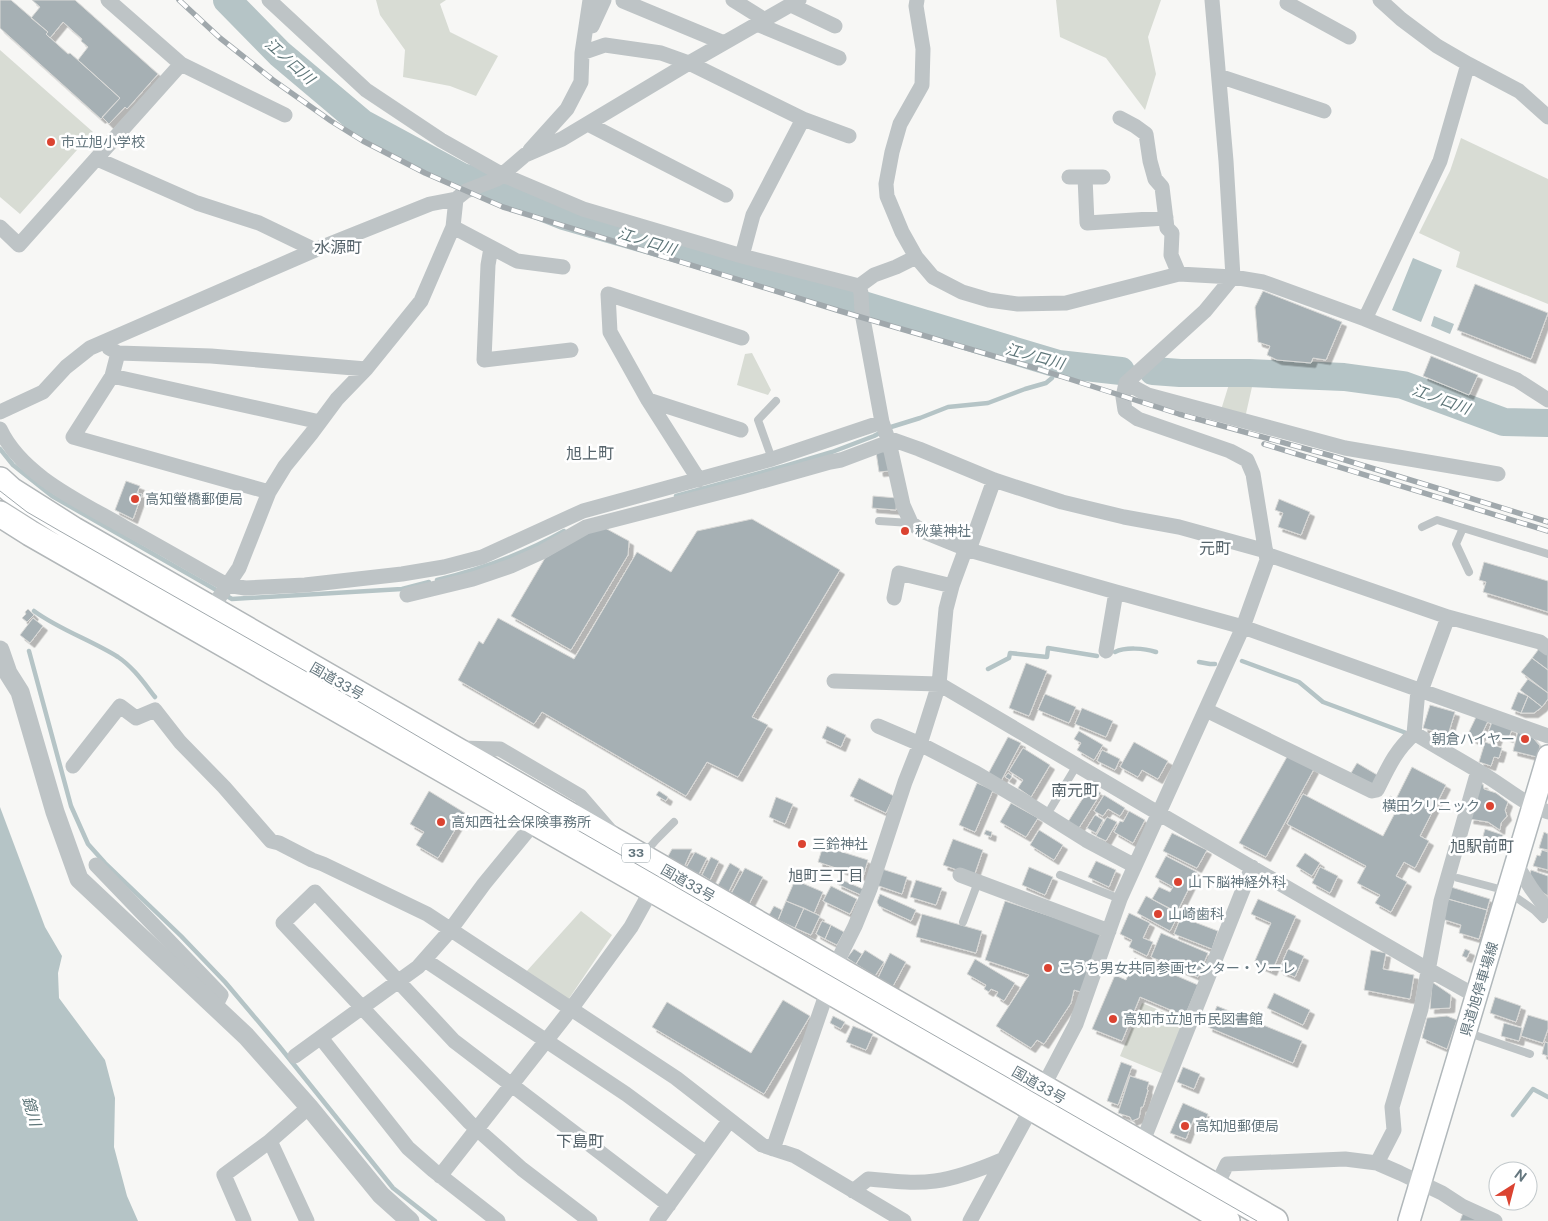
<svg xmlns="http://www.w3.org/2000/svg" width="1548" height="1221" viewBox="0 0 1548 1221" font-family="'Public Sans','Noto Sans JP',sans-serif">
<defs>
<filter id="shadow"><feDropShadow dx="4.5" dy="4.5" stdDeviation="0" flood-color="#0004"/></filter>
</defs>
<rect width="100%" height="100%" fill="#f7f7f5"/>
<path fill="#d8dcd4" d="M376,0H446L440,4L450,32L498,56L476,96L450,86L403,77L405,50L380,15Z
M1056,0H1161L1148,37L1156,74L1145,110L1106,58L1060,37Z
M0,50L93,132L20,214L0,197Z
M1461,138L1548,179V304L1456,267L1460,252L1419,233L1450,171Z
M752,353L771,390L768,395L737,385L745,354Z
M1254,378L1245,418L1221,410L1230,381Z
M581,911L612,935L568,1000L525,973Z
M1142,1003L1188,1022L1166,1075L1120,1056Z"/>
<path fill="#b5c4c6" d="M1413,258L1442,270L1421,322L1392,310Z
M1434,316L1454,324L1450,334L1431,326Z
M0,807L45,927L62,956L58,973L59,998L105,1060L115,1098L114,1147L127,1196L138,1221H0Z"/>
<g fill="none" stroke-linecap="round" stroke-linejoin="round">
<path stroke="#b5c4c6" stroke-width="4.5" d="M0,449L13,465L52,496L232,599L402,589L429,582
M676,496L785,466L832,452L874,436L891,427L920,418L948,407L988,403L1025,389L1046,383L1052,378
M437,580C481,569 524,554 564,531
M34,611C60,630 91,640 118,657C133,667 144,683 155,697
M29,651L71,806L88,844L105,863L181,936L225,982L279,1046L393,1188L435,1221
M1115,652C1125,647 1144,648 1156,652
M1242,661L1299,682L1323,702L1409,734
M1199,662L1210,664H1215
M988,669L1009,658L1010,653L1047,657L1048,648L1097,656
M1513,1115L1533,1089L1548,1097"/>
<path stroke="#b5c4c6" stroke-width="28" d="M227,0L280,54L362,123L462,177L474,180L564,216L675,248L1058,364L1121,371
M1153,371L1180,373H1249L1344,377L1403,385L1504,422L1548,423"/>
</g>
<path fill="#a6b0b4" stroke="#d9d9d7" filter="url(#shadow)" d="M0,0H11L48,32L46,34L68,54L70,53L120,98L101,119L0,28Z
M32,0H75L158,74L127,109L125,107L109,124L102,117L120,98L78,60L88,47L81,41L82,39L63,22L50,38L46,34L48,32L31,18L40,7Z
M1475,284L1548,313L1531,359L1457,330Z
M1263,291L1342,322L1326,360L1313,358L1311,363L1277,360L1267,355L1270,346L1258,342L1255,307Z
M1431,356L1478,375L1469,395L1423,376Z
M886,451L889,471L879,472L876,452Z
M126,481L140,486L137,493L142,494L133,519L115,510Z
M873,496L897,498L896,510L872,508Z
M1279,499L1310,512L1301,535L1278,527L1283,513L1275,510Z
M752,519L840,570L752,717L768,725L738,777L707,762L686,796L542,712L534,724L458,680L479,641L483,644L498,618L574,659L637,552L671,572L697,531Z
M605,528L629,541L628,555L571,650L511,616L545,558L589,532Z
M1484,562L1548,581V612L1483,592L1486,582L1479,580Z
M28,609L34,615L27,622L22,618L26,614L25,612Z
M33,618L43,626L30,643L20,635Z
M1541,646L1548,652V670L1532,658Z
M1532,658L1548,670V693L1521,672Z
M1026,663L1047,671L1029,716L1009,708Z
M1528,679L1548,693V699L1542,707L1520,690Z
M1518,692L1528,696L1521,713L1511,709Z
M1045,694L1076,707L1069,723L1038,710Z
M1528,696L1542,707L1534,713H1521Z
M1430,705L1455,712L1448,735L1423,728Z
M1082,708L1113,721L1106,737L1075,724Z
M1477,715L1488,721L1478,742L1467,736Z
M1492,722L1512,729L1509,738L1499,734L1496,742L1486,738Z
M827,726L846,735L841,747L822,738Z
M1079,731L1103,745L1094,760L1077,750L1081,743L1074,739Z
M1518,731L1528,732L1540,746L1537,757L1513,751Z
M1008,737L1021,743L1000,783L987,776Z
M1134,742L1168,761L1158,779L1142,770L1138,777L1120,767Z
M1485,742L1502,748L1499,758L1494,757L1491,766L1479,762Z
M1023,748L1050,765L1031,797L1018,788L1023,780L1009,771Z
M1102,750L1120,759L1115,770L1097,761Z
M1288,755L1314,769L1266,857L1239,843Z
M1357,763L1379,776L1373,786L1351,773Z
M1412,767L1446,785L1420,836L1429,841L1415,868L1404,862L1396,876L1407,882L1391,912L1375,903L1380,895L1357,883L1366,866L1287,824L1303,794L1383,836L1396,811L1385,806L1390,796L1396,799Z
M1008,773L1012,776L1010,780L1005,777Z
M859,778L894,796L886,813L850,796Z
M977,783L993,790L975,832L959,825Z
M1479,784H1483L1484,789L1496,793L1508,802L1505,810L1507,816L1501,823L1500,830L1488,822L1469,819Z
M1090,787L1101,793L1077,831L1066,825Z
M429,791L465,813L438,858L416,845L424,832L410,824Z
M659,791L668,797L666,801L656,795Z
M1104,795L1125,808L1120,816L1108,809L1103,816L1094,811Z
M776,797L793,804L785,824L769,817Z
M1011,803L1038,818L1026,837L1000,822Z
M1129,811L1145,820L1133,843L1114,832L1120,821L1123,822Z
M1095,815L1103,820L1096,833L1087,828Z
M1107,817L1117,822L1106,841L1096,836Z
M1485,829L1503,835L1500,846L1489,843L1490,838L1483,836Z
M986,830L992,832L991,837L984,834Z
M1039,830L1063,845L1054,860L1030,845Z
M1544,832L1548,834V850L1539,848Z
M1172,833L1207,850L1197,868L1163,851Z
M953,839L983,850L974,876L943,865Z
M823,846L868,860L863,877L818,862Z
M672,849H692L684,867L667,858Z
M1542,850L1548,852V870L1533,866L1537,855L1540,856Z
M695,852L707,858L699,874L686,868Z
M1305,853L1320,863L1312,876L1296,866Z
M1166,856L1197,872L1177,912L1152,899L1159,887L1170,892L1173,887L1155,877Z
M711,857L719,861L710,880L702,875Z
M1096,861L1116,870L1109,887L1088,877Z
M730,863L740,869L728,893L717,887Z
M1029,867L1053,877L1045,895L1022,885Z
M1320,867L1338,876L1330,893L1312,883Z
M745,868L763,877L749,904L731,894Z
M882,869L907,877L902,894L876,885Z
M1531,870L1548,876V896L1542,892L1529,877Z
M840,879L863,889L861,895L837,884Z
M795,880L823,892L814,913L786,901Z
M916,880L942,888L936,905L910,897Z
M831,886L857,899L850,914L823,901Z
M1451,887L1490,899L1487,910L1448,899Z
M880,894L916,910L911,921L879,906L877,902Z
M1146,896L1179,914L1170,931L1137,913Z
M1258,899L1296,916L1272,971L1254,963L1271,923L1251,914Z
M1448,899L1487,910L1479,939L1459,933L1461,925L1442,919Z
M786,901L804,908L795,928L778,920Z
M1005,901L1101,933L1081,992L1074,990L1071,1003L1044,1044L1037,1040L1031,1048L996,1026L1029,975L985,960Z
M774,906L782,910L778,920L769,915Z
M804,908L820,916L811,935L795,928Z
M1129,913L1150,923L1143,938L1153,942L1147,956L1129,947L1132,940L1120,934Z
M922,914L982,931L976,953L916,937Z
M1181,917L1218,931L1212,949L1174,934Z
M822,921L831,925L825,939L816,934Z
M831,925L844,932L837,945L825,939Z
M1161,933L1208,953L1198,977L1151,957Z
M854,949L862,954L856,964L847,958Z
M1288,949L1304,956L1295,977L1279,970Z
M1465,949L1470,951L1467,958L1462,956Z
M865,950L884,962L875,976L856,964Z
M1371,950L1386,953L1383,969L1414,975L1410,999L1364,990Z
M890,953L906,962L892,988L877,980Z
M1135,958L1198,985L1185,1016L1140,997L1122,1041L1092,1029L1115,975L1126,980Z
M975,959L1015,983L1004,1001L996,996L998,992L991,989L989,992L984,989L986,985L967,974Z
M1432,982L1451,995L1450,1008L1430,1009Z
M1274,993L1310,1010L1303,1025L1267,1008Z
M1495,997L1521,1006L1516,1022L1490,1013Z
M783,1000L810,1016L764,1094L652,1027L667,1002L751,1053Z
M1217,1006L1302,1041L1293,1063L1208,1027Z
M1528,1015L1548,1021V1029L1543,1043L1521,1036Z
M833,1016L845,1022L841,1029L830,1023Z
M1447,1016L1457,1020L1447,1049L1422,1038L1427,1018Z
M1504,1023L1522,1028L1519,1041L1501,1036Z
M853,1026L873,1034L866,1050L846,1042Z
M1545,1042L1548,1043V1056L1542,1054Z
M1121,1062L1132,1066L1118,1105L1107,1101Z
M1183,1067L1200,1074L1194,1089L1177,1082Z
M1130,1076L1149,1082L1147,1089L1148,1090L1143,1107H1141L1139,1118L1132,1121L1130,1117L1118,1113Z
M1183,1103L1208,1114L1205,1123L1194,1118L1186,1139L1170,1133Z
M1463,1213L1481,1221H1460Z"/>
<g fill="none" stroke-linecap="round" stroke-linejoin="round">
<g stroke="#b1b8bb" stroke-width="24">
<path id="secondary" d="M1409,1221L1548,756"/>
</g>
<g stroke="#b2b7b9" stroke-width="28">
<path id="trunk" d="M0,480L11,490L74,530L1275,1221
M0,514L30,533L929,1048L1227,1221"/>
</g>
<path stroke="#bec4c6" stroke-width="8" d="M772,459L758,420L776,401
M879,521L911,523
M1422,527L1437,520L1548,554
M1463,528L1456,544L1469,572
M1051,808L1077,765
M644,854L656,840L674,822
M1060,875L1120,899
M1458,878L1507,891L1534,910L1543,919
M963,922L978,882
M1466,1032L1530,1054"/>
<path stroke="#bec4c6" stroke-width="15" d="M108,0L181,64L285,115
M269,0L366,90L441,140L503,175L583,209L742,256L859,286
M624,0L623,1L724,43
M733,0L765,20
M917,0L916,6L923,49L922,85L900,124L892,152L886,184L887,196L902,232L916,257L933,277L962,292L989,300L1018,304L1066,303L1179,274L1233,277L1263,282L1365,319L1517,380L1548,400
M1288,0L1287,3L1349,37
M791,5L835,26
M757,24L839,58
M592,26L604,0
M582,53L605,45L661,53L689,63L803,119L849,136
M1468,64L1519,91L1548,117
M1219,76L1324,111
M1120,118L1135,126L1146,134L1150,161L1155,179L1162,187L1167,228L1172,233L1171,255L1179,274
M588,124L726,195
M530,150L567,109L581,82L582,53L590,0
M97,159L197,203L259,223L315,250
M1069,177H1103
M1085,177L1087,223L1166,218
M0,227L19,245L181,64
M453,227L517,261L563,267
M491,248L488,265L484,360L571,350
M742,256L753,215L803,119
M859,286L861,293L862,313L882,422L889,442L903,505L911,523L922,531L969,550L1116,592L1243,627L1548,736
M859,286L874,275L896,267L916,257
M1365,319L1440,161L1468,64L1437,46L1401,19L1380,0
M109,348L118,353L211,356L366,369
M118,353L112,376L73,437L269,492
M112,376L320,422
M1126,383L1148,395L1345,448L1498,474
M648,400L741,430
M0,412L43,392L66,367L90,348L315,250L430,204L456,199L466,191L497,179L525,155L562,139L689,63L799,0
M0,429C22,476 81,502 124,527C159,546 193,566 227,585L245,588L305,585L402,574L444,567L482,557L583,511L772,459L882,422
M888,438L919,449L994,480L1062,502L1124,517L1179,527L1266,551
M699,480L648,400L610,332L608,294L742,338
M969,550L994,480
M1266,554L1448,617L1540,642L1548,648
M407,595L473,579L511,566L542,552L586,527L741,487L830,462L841,460L889,442
M894,598L899,573L952,586
M208,614L239,568L269,492L285,466L311,434L337,399L366,369L421,301L453,227L456,199
M1106,651L1116,592
M834,681L939,684L1158,813L1429,970L1476,996
M1421,691L1448,617
M1206,710L1372,791L1377,790C1388,768 1395,751 1414,734L1418,690
M878,726L920,744L976,773L1027,803L1086,840L1135,866
M1414,733C1438,748 1464,762 1488,777C1509,790 1524,804 1548,812
M459,748L500,749L580,796L612,833
M73,766L120,706L136,718L155,710L180,742L224,787L271,841L279,843L312,860L323,864L427,914L676,1078L762,1145L795,1156L904,1221
M1516,864L1531,888L1548,911
M96,865L221,995L215,1007
M960,875L1109,931
M425,960L626,1094L706,1153
M321,1038L408,1148L433,1170L498,1221
M295,1056L418,967L448,933L484,884L534,823
M773,1149L838,960L855,926L870,889L905,782L920,744L939,684L946,609L952,586L966,548
M1139,1151L1252,867
M1377,1163L1394,1130L1392,1107L1421,1009L1441,901L1478,771
M440,1176L571,1009L631,927L652,889
M1216,1187L1227,1164L1345,1159L1377,1163L1400,1173L1442,1193L1462,1206L1495,1221
M853,1191L868,1179C890,1181 913,1184 935,1181C958,1178 981,1169 1002,1160
M244,1221L224,1175L270,1141
M307,1221L270,1141L309,1107
M590,1221L522,1169L469,1122L283,923L315,892L454,1041L669,1205
M657,1221L729,1121
M970,1221L1043,1087L1076,1024L1120,899L1243,627L1267,560L1253,474L1247,460L1230,451L1138,419L1125,410L1123,397L1126,383L1205,311L1233,277L1226,161L1212,0"/>
<path stroke="#bec4c6" stroke-width="19" d="M0,650L8,673L20,692L55,812L79,879L246,1036L309,1107L381,1195L410,1221"/>
<use href="#secondary" stroke="#fff" stroke-width="21"/>
<use href="#trunk" stroke="#fff" stroke-width="25"/>
<path stroke="#a0a8ac" stroke-width="1" d="M0,491L27,512L58,530L363,704L567,824L1257,1221"/>
<g stroke="#a0a8ac" stroke-width="5.5">
<path id="rail" d="M179,0L220,38L273,80L331,121L363,141L425,173L503,207L840,311L1035,368L1179,414L1332,456L1548,522
M1264,444L1548,531"/>
</g>
<use href="#rail" stroke="#fff" stroke-width="4" stroke-dasharray="11" stroke-linecap="butt"/>
</g>
<g fill="#db4331" stroke="#fff" stroke-width="2">
<circle cx="51" cy="142" r="5"/>
<circle cx="135" cy="499" r="5"/>
<circle cx="905" cy="531" r="5"/>
<circle cx="1525" cy="739" r="5"/>
<circle cx="1490" cy="806" r="5"/>
<circle cx="441" cy="822" r="5"/>
<circle cx="802" cy="844" r="5"/>
<circle cx="1178" cy="882" r="5"/>
<circle cx="1158" cy="914" r="5"/>
<circle cx="1048" cy="968" r="5"/>
<circle cx="1113" cy="1019" r="5"/>
<circle cx="1185" cy="1126" r="5"/>
</g>
<g text-anchor="middle" dominant-baseline="central" stroke-width="5" stroke-linejoin="round" paint-order="stroke">
<rect fill="#fff" stroke="#929fa5" stroke-width="1" x="622" y="843.5" width="28" height="19" rx="4"/>
<g font-size="12" font-weight="bold" fill="#64767e">
<text x="636" y="853">33</text>
</g>
<g font-size="14" fill="#64767e" stroke="#fff" text-anchor="start">
<text x="61" y="142">市立旭小学校</text>
<text x="145" y="499">高知螢橋郵便局</text>
<text x="915" y="531">秋葉神社</text>
<text x="1515" y="739" text-anchor="end">朝倉ハイヤー</text>
<text x="1480" y="806" text-anchor="end">横田クリニック</text>
<text x="451" y="822">高知西社会保険事務所</text>
<text x="812" y="844">三鈴神社</text>
<text x="1188" y="882">山下脳神経外科</text>
<text x="1168" y="914">山崎歯科</text>
<text x="1058" y="968">こうち男女共同参画センター・ソーレ</text>
<text x="1123" y="1019">高知市立旭市民図書館</text>
<text x="1195" y="1126">高知旭郵便局</text>
</g>
<g font-size="14" fill="#64767e" stroke="#fff">
<text transform="translate(337 681) rotate(30)">国道33号</text>
<text transform="translate(688 883) rotate(30)">国道33号</text>
<text transform="translate(1479 989) rotate(-73)">県道旭停車場線</text>
<text transform="translate(1039 1085) rotate(30)">国道33号</text>
</g>
<g font-size="15" font-style="italic" fill="#5e7679" stroke="#fff">
<text transform="translate(290 61) rotate(42)">江ノ口川</text>
<text transform="translate(647 241) rotate(17)">江ノ口川</text>
<text transform="translate(1035 356) rotate(15)">江ノ口川</text>
<text transform="translate(1441 399) rotate(20)">江ノ口川</text>
<text transform="translate(32 1111) rotate(74)">鏡川</text>
</g>
<g font-size="15" fill="#55636a" stroke="#fff">
<text x="826" y="875">旭町三丁目</text>
</g>
<g font-size="16" fill="#55636a" stroke="#fff">
<text x="338" y="247">水源町</text>
<text x="590" y="453">旭上町</text>
<text x="1215" y="548">元町</text>
<text x="1075" y="790">南元町</text>
<text x="1482" y="846">旭駅前町</text>
<text x="580" y="1141">下島町</text>
</g>
</g>
<g transform="translate(1513 1186) rotate(36)"><circle r="24" fill="#ffffff" stroke="#c1c8cb"/>
<path d="M0-4L9 19L0 12L-9 19Z" fill="#db4331"/>
<text y="-8" font-size="14" font-weight="bold" text-anchor="middle" fill="#64767e">N</text>
</g>
</svg>
